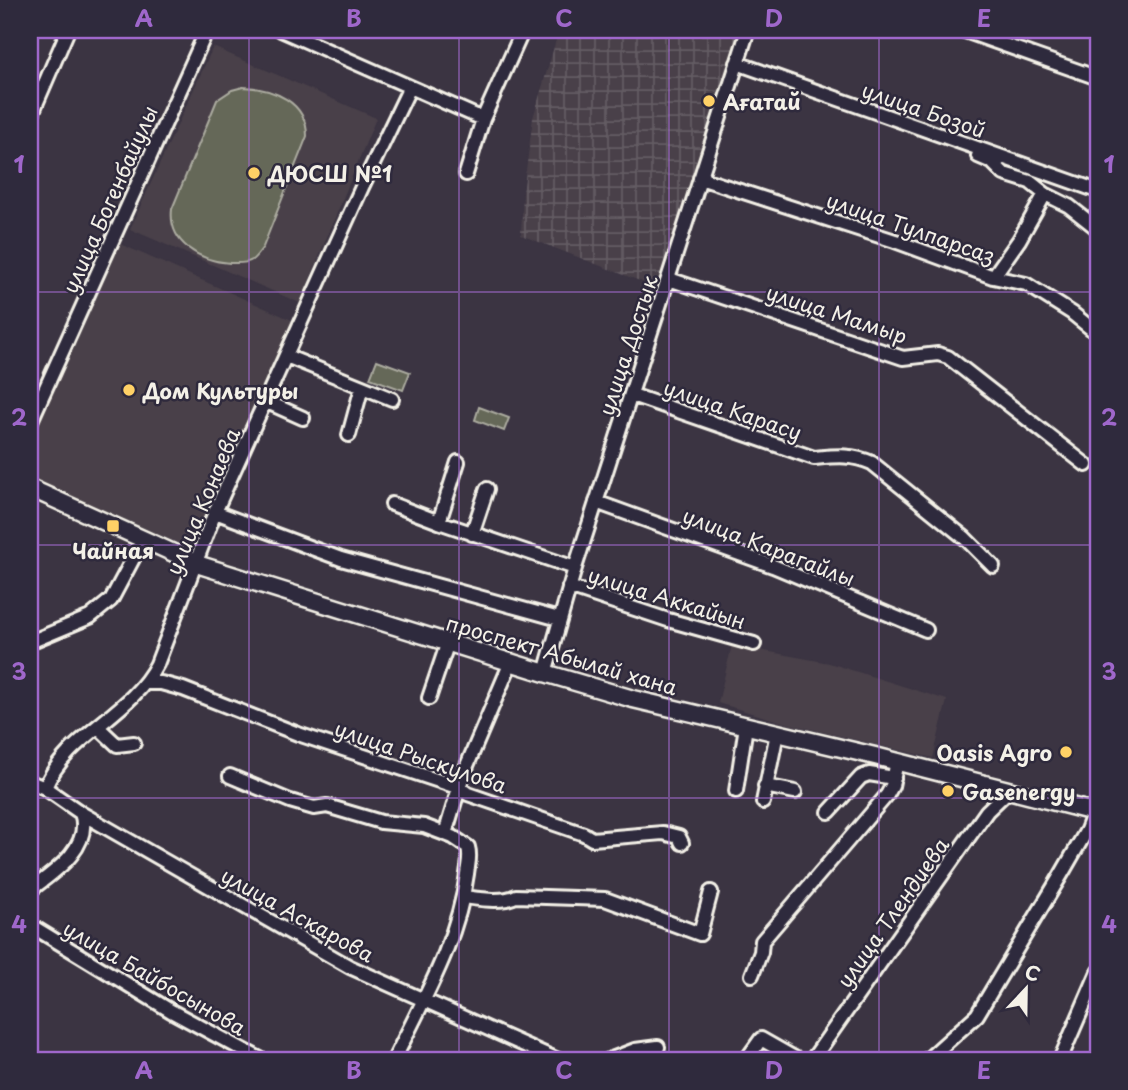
<svg xmlns="http://www.w3.org/2000/svg" width="1128" height="1090" viewBox="0 0 1128 1090" font-family="'Playpen Sans',sans-serif">
<defs>
<pattern id="industrial-grid" width="8" height="8" patternUnits="userSpaceOnUse" patternTransform="scale(1.75)"><rect width="8" height="8" fill="#494049"/><path d="M0 4h8M4 0v8" fill="none" stroke="#645c63"/></pattern>
</defs>
<rect width="100%" height="100%" fill="#3b3442"/>
<filter id="ink" filterUnits="userSpaceOnUse"><feTurbulence type="fractalNoise" baseFrequency=".0143" numOctaves="2"/><feDisplacementMap in="SourceGraphic" scale="14" xChannelSelector="R" yChannelSelector="G"/><feConvolveMatrix kernelMatrix="1 2 1 2 8 2 1 2 1" color-interpolation-filters="sRGB"/></filter>
<g filter="url(#ink)">
<path fill="#494049" d="M213,47L376,118L300,303L130,229Z
M118,243L294,321L194,550L30,478V444Z
M732,645L829,663L947,700L933,758L789,724L718,703Z"/>
<path fill="url(#industrial-grid)" d="M559,30H741L663,290L521,235L523,193L533,118Z"/>
<path fill="#656759" stroke="#acaca0" stroke-width="2" d="M243,87C273,88 307,102 307,136L263,247C260,251 256,257 252,260C246,264 238,263 230,263C200,261 168,243 172,209L217,100L232,90Z
M377,360L410,372L403,390L370,378Z
M479,407L509,418L504,431L475,420Z"/>
<g fill="none" stroke-linecap="round" stroke-linejoin="round">
<g stroke="#f4f1e8" stroke-width="18">
<path id="minor" d="M281,30L483,119
M962,30L1098,78
M737,63L1098,191
M30,118L68,30
M978,156L992,162L1004,174L1030,182L1045,194L1069,206L1098,229
M466,174L483,119L523,30
M700,178L895,241L993,277L1026,284L1072,313L1098,334
M993,277L1019,240L1045,194
M669,279L903,358L938,354L948,357L1086,465
M286,356L392,399
M632,395L814,458C836,456 852,454 872,463L965,538L993,566
M265,401L303,418
M30,423L207,30
M349,435L362,387
M458,462L439,522L575,568
M596,502L773,566L926,630
M392,504L439,522
M215,512L341,559L559,619
M472,534L487,489
M569,587L668,620L754,644
M30,642L90,617L111,600L143,540
M545,673L575,568L748,30
M147,683H161L183,689L298,734L460,788L468,794L584,834L592,839L663,833L679,837L682,843
M429,698L448,642
M98,727L117,745L134,743
M230,776L290,801L314,808L327,806L381,822L424,826L453,837L468,847C471,857 468,864 467,874C458,941 423,1000 394,1060
M30,782L45,788L81,813L350,967L558,1060
M765,786L795,792
M45,788C66,735 131,715 157,664L215,512L362,187L410,87
M736,791L746,726
M763,802L777,733
M829,812L861,777L869,774L894,778
M445,834L463,775L511,662
M30,890C53,873 93,847 81,813
M464,897C480,899 502,903 516,896L605,899L700,934L711,892
M30,925L171,1011L262,1060
M752,975L761,952L762,941L887,795L892,786L897,761
M609,1060L635,1050L658,1047
M746,1060L761,1039L798,1060
M812,1060L987,811L1009,790
M927,1060L977,1015L1061,875L1087,830L1094,812
M1060,1060L1098,972"/>
</g>
<g stroke="#f4f1e8" stroke-width="21">
<path id="major" d="M30,488L200,565L545,673L633,699L875,756L1098,813"/>
</g>
<use href="#minor" stroke="#2f2a3d" stroke-width="12"/>
<use href="#major" stroke="#2f2a3d" stroke-width="16"/>
</g>
</g>
<path fill="none" stroke="#9f67cb" stroke-width="2" stroke-opacity="0.55" d="M249,30V1060M459,30V1060M669,30V1060M879,30V1060M30,292H1098M30,545H1098M30,798H1098"/>
<g fill="#ffd166" stroke="#2f2a3d" stroke-width="2.5">
<circle cx="709" cy="101" r="7"/>
<circle cx="254" cy="173" r="7"/>
<circle cx="129" cy="390" r="7"/>
<rect x="106" y="519" width="14" height="14" rx="3.5"/>
<circle cx="1066" cy="752" r="7"/>
<circle cx="948" cy="791" r="7"/>
</g>
<g text-anchor="middle" dominant-baseline="central" stroke-width="5" stroke-linejoin="round" paint-order="stroke">
<g font-size="21" font-weight="bold" fill="#f4f1e8" stroke="#2f2a3d" text-anchor="start">
<text x="723" y="101">Ағатай</text>
<text x="268" y="173">ДЮСШ №1</text>
<text x="143" y="390">Дом Культуры</text>
<text x="113" y="550" text-anchor="middle">Чайная</text>
<text x="1052" y="752" text-anchor="end">Oasis Agro</text>
<text x="962" y="791">Gasenergy</text>
</g>
<g font-size="21" fill="#f4f1e8" stroke="#2f2a3d">
<text transform="translate(924 109) rotate(19)">улица Бозой</text>
<text transform="translate(109 199) rotate(-66)">улица Богенбайулы</text>
<text transform="translate(911 227) rotate(19)">улица Тулпарсаз</text>
<text transform="translate(837 313) rotate(18)">улица Мамыр</text>
<text transform="translate(627 345) rotate(-72)">улица Достык</text>
<text transform="translate(733 409) rotate(19)">улица Карасу</text>
<text transform="translate(202 501) rotate(-67)">улица Конаева</text>
<text transform="translate(769 546) rotate(21)">улица Карагайлы</text>
<text transform="translate(667 597) rotate(17)">улица Аккайын</text>
<text transform="translate(562 654) rotate(16)">проспект Абылай хана</text>
<text transform="translate(421 756) rotate(19)">улица Рыскулова</text>
<text transform="translate(892 912) rotate(-55)">улица Тлендиева</text>
<text transform="translate(298 914) rotate(29)">улица Аскарова</text>
<text transform="translate(155 977) rotate(30)">улица Байбосынова</text>
</g>
</g>
<rect width="1128" height="1090" fill="none" stroke="#2f2a3d" stroke-width="77"/>
<g transform="translate(1026 989) rotate(22)" stroke="#2f2a3d" stroke-width="5" paint-order="stroke">
<path d="M0-5L12 26L0 18L-12 26Z" fill="#f4f1e8"/>
<text y="-10" font-size="19" font-weight="bold" text-anchor="middle" fill="#f4f1e8">С</text>
</g>
<rect x="38" y="38" width="1052" height="1014" fill="none" stroke="#9f67cb" stroke-width="2.5"/>
<g font-size="23" text-anchor="middle" font-weight="bold" fill="#9f67cb">
<text x="144" y="27">A</text>
<text x="354" y="27">B</text>
<text x="564" y="27">C</text>
<text x="774" y="27">D</text>
<text x="984" y="27">E</text>
<text x="19" y="173">1</text>
<text x="1109" y="173">1</text>
<text x="19" y="426">2</text>
<text x="1109" y="426">2</text>
<text x="19" y="680">3</text>
<text x="1109" y="680">3</text>
<text x="19" y="933">4</text>
<text x="1109" y="933">4</text>
<text x="144" y="1079">A</text>
<text x="354" y="1079">B</text>
<text x="564" y="1079">C</text>
<text x="774" y="1079">D</text>
<text x="984" y="1079">E</text>
</g>
</svg>
